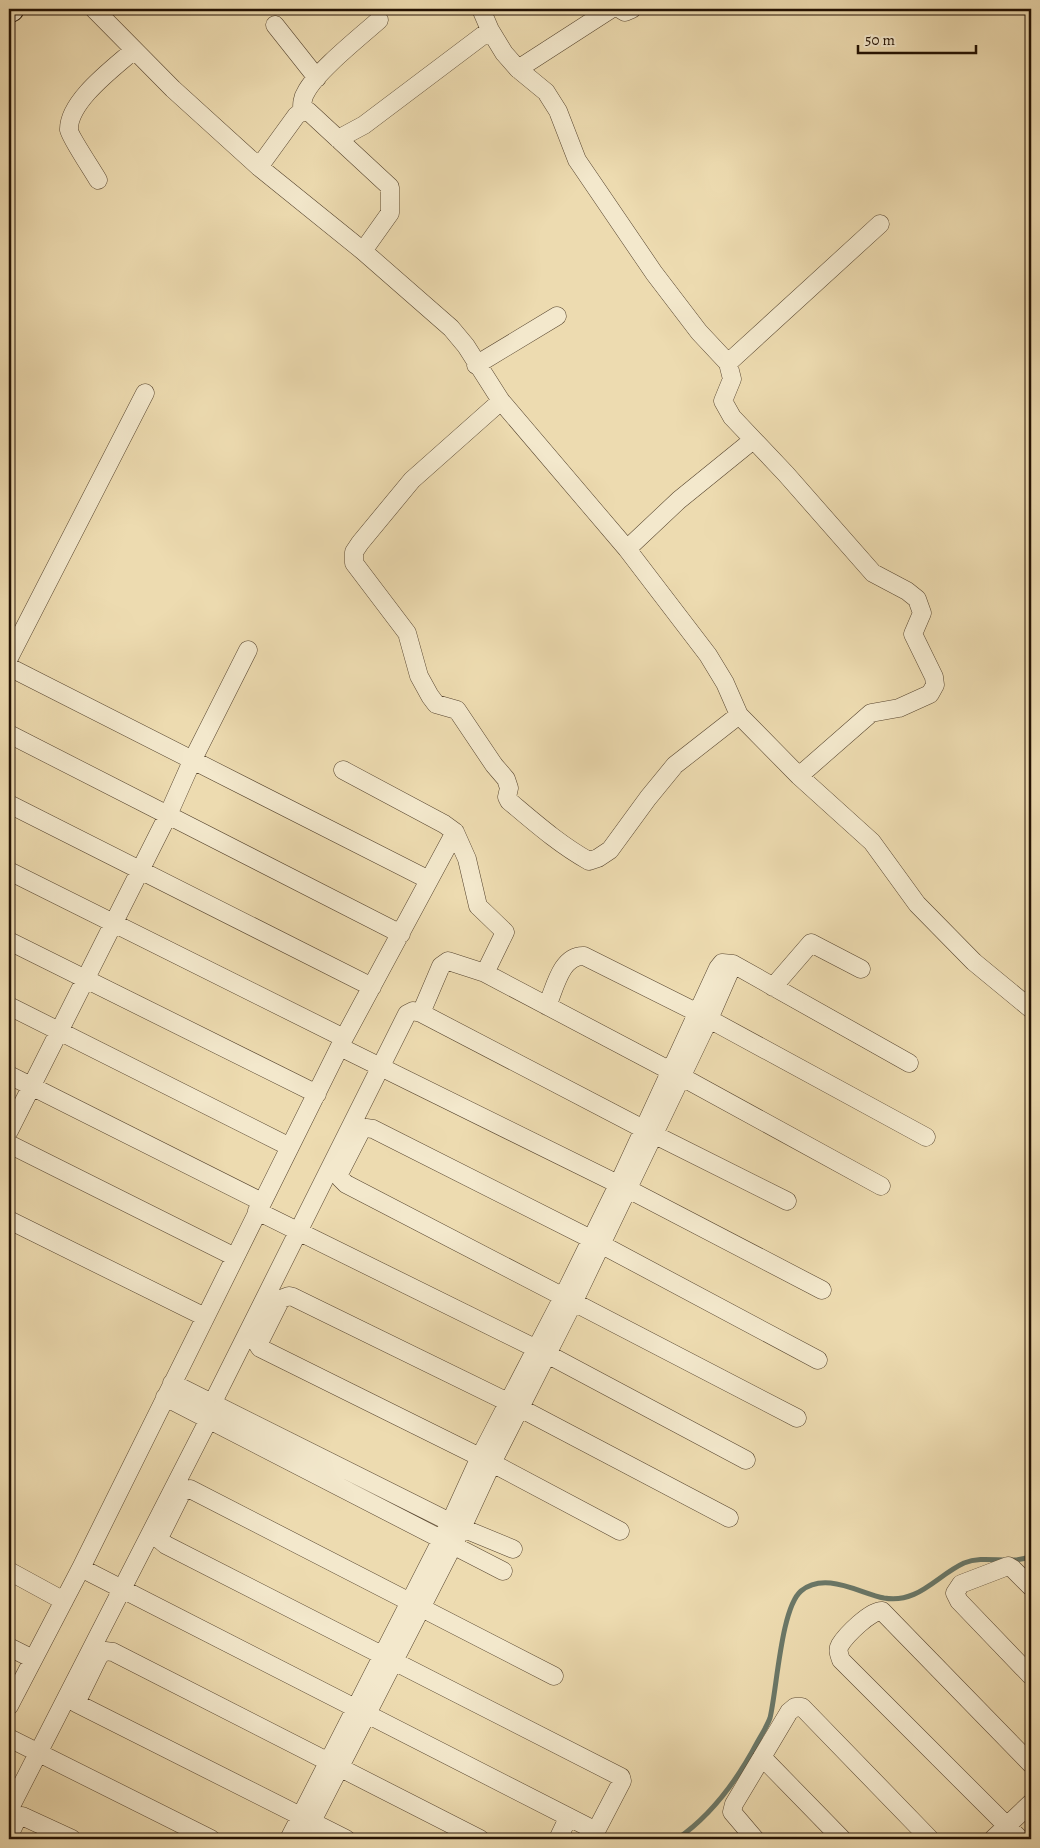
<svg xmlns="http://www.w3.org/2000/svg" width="1040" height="1848" viewBox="0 0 1040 1848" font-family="Alegreya,serif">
<rect width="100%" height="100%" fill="#eddbb0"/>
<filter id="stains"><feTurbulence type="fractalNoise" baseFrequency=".004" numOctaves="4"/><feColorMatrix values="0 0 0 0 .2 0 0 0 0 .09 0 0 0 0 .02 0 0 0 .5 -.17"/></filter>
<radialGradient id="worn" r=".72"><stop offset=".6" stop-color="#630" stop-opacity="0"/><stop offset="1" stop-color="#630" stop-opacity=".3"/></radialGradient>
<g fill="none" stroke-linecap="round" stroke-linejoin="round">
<path stroke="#6a7767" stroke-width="5" d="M677,1839C712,1815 738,1779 758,1741C762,1734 767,1726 770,1718C777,1689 781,1608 801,1591C825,1571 859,1593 884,1598C918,1604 936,1576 964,1563C986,1554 1010,1566 1031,1556"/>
<g stroke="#56442e" stroke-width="19">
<path id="street" d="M94,9L173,89L259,167L363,251L451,328L466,346L501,401L627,549L708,655L725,683L739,715L799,776L872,842L917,904L974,962L1031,1009
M481,9L490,30L504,53L518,69L546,92L558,111L577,160L654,273L699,332L728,363L732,379L723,401L732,417L786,474L873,573L907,591L917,599L922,613L913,634L934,677L935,685L930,694L899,708L871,713L799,776
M620,9L625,12L632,9
M275,25L317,78
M518,69L611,9
M302,111C302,104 302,98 306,92C317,71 360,37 379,20
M338,139L364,125L490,30
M259,167L296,116L302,111H308L390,187V213L363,251
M98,180C93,171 70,137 69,130C68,101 115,67 134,50
M728,363L880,224
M476,365L557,316
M501,401L412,480L360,543L354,552V563L407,633L419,676L430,696L436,704L457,710L494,765L506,779L509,788L507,797L509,801C534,822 560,845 589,861L598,858L610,850L648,798L675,765L739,715
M627,549L679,500L753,440
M9,658L145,393
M9,667L429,880
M9,734L401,934
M9,804L372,987
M455,832L467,859L478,906L505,932L485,973
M9,871L344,1038
M9,941L317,1094
M733,964L909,1063
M773,987L811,943L861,969
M9,1006L290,1147
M547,1006C555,988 561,955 584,956L698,1013L926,1137
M340,1047L628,1189L822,1290
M9,1075L262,1202
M9,1131L168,815L192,761L248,650
M9,1144L235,1257
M787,1201L653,1134L421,1013L441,966L448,961L485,973L682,1077L881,1186
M257,1211L547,1354L746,1460
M9,1220L205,1317
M172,1383L462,1528L513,1549
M165,1397L503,1571
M212,1404L407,1014L413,1011L421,1013
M797,1418L346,1184L340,1178V1172L361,1131L366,1128L373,1129L591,1239L818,1360
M620,1531L492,1463L260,1348L258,1345L281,1299L289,1296L293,1297L520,1408L729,1518
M81,1568L596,1831L622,1781L621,1777L166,1545L160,1540L161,1534L182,1492L190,1489L554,1676
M9,1571L64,1601
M1031,1587L1013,1569L1008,1566L961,1584L955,1593L959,1601L1031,1676
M9,1647L33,1659
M9,1706L81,1568L344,1038L455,832L444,824L343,770
M9,1738L211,1839
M762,1757L842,1839
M9,1810L209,1419
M9,1836L16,1821L22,1816L72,1839
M289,1839L450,1523L480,1457L564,1295L618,1185L718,968L722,963L733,964L709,1019L574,1301L492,1463L462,1528L303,1839
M346,1839L76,1703L99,1656L105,1651L113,1652L480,1839
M558,1839L568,1818
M755,1839L732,1812L734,1804L789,1712L795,1707H802L930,1839
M993,1839L1031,1803
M1020,1839L841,1660C839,1654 837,1650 840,1645C846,1635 871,1610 882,1611L1031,1764"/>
</g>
<g stroke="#231102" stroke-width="27">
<path id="secondary" d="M9,10L11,9"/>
</g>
<use href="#street" stroke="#f3e8cc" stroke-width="18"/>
<use href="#secondary" stroke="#f3e8cc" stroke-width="25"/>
</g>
<rect width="1040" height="1848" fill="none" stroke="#eddbb0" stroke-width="30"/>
<rect x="10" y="10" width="1020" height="1828" fill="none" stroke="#231102" stroke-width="2.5"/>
<rect x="15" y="15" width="1010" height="1818" fill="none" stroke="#231102"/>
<path d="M858 45v8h118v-8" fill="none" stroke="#231102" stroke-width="2.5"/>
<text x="865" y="45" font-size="15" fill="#231102" stroke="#f3e8cc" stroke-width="4" paint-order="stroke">50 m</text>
<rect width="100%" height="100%" filter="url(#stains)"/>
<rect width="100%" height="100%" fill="url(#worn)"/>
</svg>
